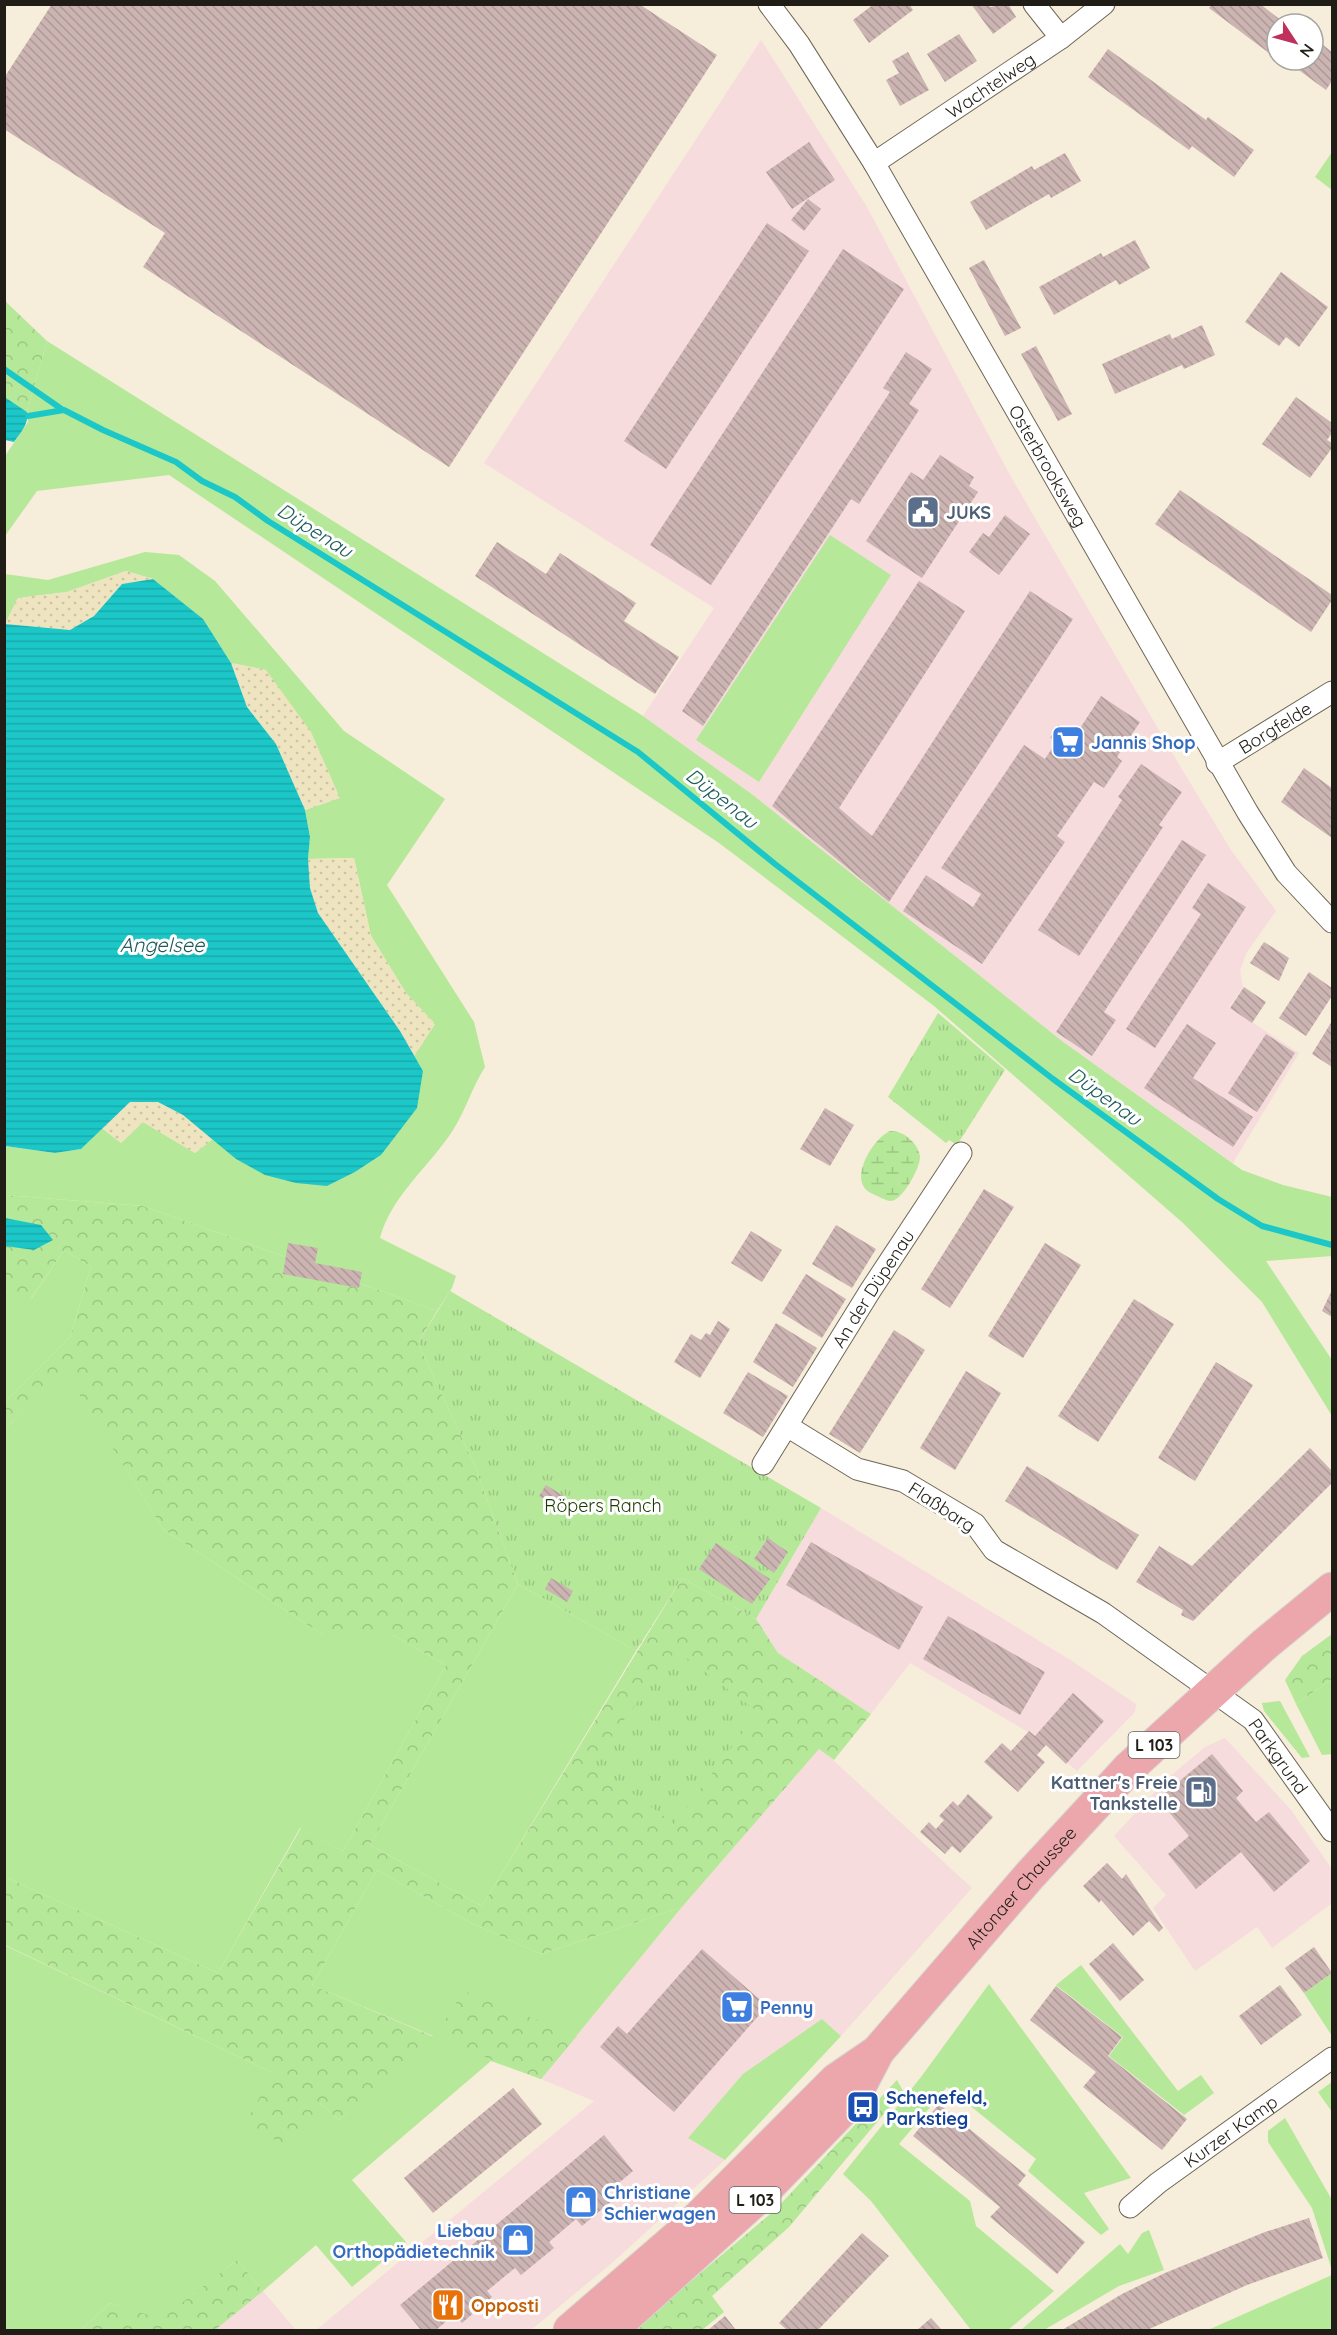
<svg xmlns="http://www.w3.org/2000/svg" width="1337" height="2335" viewBox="0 0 1337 2335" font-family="Quicksand,sans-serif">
<defs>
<pattern id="forest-crowns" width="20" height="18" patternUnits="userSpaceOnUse" patternTransform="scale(1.5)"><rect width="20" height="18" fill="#b6e899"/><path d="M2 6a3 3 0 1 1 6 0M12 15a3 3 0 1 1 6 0" fill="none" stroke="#9cc783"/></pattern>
<pattern id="wetland-marsh" width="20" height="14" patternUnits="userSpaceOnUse" patternTransform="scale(1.5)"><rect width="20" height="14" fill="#b6e899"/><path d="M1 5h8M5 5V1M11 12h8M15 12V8" fill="none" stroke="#9cc783"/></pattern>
<pattern id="sand-dots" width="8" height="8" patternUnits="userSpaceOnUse" patternTransform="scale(1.5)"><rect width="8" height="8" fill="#eee4bf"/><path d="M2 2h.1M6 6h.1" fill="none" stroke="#ccc3a3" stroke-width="1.8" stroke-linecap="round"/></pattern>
<pattern id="park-tufts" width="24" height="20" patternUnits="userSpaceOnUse" patternTransform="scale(1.5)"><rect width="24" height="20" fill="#b6e899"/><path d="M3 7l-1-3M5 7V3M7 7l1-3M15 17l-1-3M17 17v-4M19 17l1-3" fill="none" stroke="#9cc783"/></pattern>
<pattern id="water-rules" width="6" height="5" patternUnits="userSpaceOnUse" patternTransform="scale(1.5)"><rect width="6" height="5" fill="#1cc7c8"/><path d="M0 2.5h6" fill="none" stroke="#19aaab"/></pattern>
<pattern id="building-back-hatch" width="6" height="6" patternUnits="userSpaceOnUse" patternTransform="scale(1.5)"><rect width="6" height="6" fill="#cbb4b2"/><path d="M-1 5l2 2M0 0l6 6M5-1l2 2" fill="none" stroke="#ae9a98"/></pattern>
</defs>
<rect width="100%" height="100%" fill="#f6edda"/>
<path fill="#f7dcde" d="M761,40L867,207L1011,477L1180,766L1231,850L1276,911L1247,952L1240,970L1243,988L1229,1007L1299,1053L1233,1163L1062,1041L753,795L643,716L714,608L484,463Z
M821,1508L1072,1661L1136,1704L1135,1712L1077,1771L1035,1736L910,1663L871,1714L778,1653L756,1619Z
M1225,1738L1291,1810L1332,1869V1903L1272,1948L1257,1927L1195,1971L1153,1908L1166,1895L1114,1836L1168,1778L1205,1747Z
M820,1748L972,1888L841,2036L822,2019L688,2138L725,2160L612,2263L531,2330H316L594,2101L541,2079L682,1907Z
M247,2272L296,2330H179Z"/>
<path fill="#b6e899" d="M1332,152V190L1315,177Z
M47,341L643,716L753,795L1062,1041L1242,1170L1283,1185L1332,1197V1256L1266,1261L1332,1360V1416L1262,1302L1183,1223L934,1006L719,843L169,475L37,491L5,536V456L28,422L27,412Z
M830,535L891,575L759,782L696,740Z
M145,552L179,555L215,581L344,731L445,799L387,885L474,1022L485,1067C472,1087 466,1110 453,1130C430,1166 391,1196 380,1238L456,1276L452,1288L437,1311L143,1206L5,1195L4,1146L55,1153L81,1149L102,1128L121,1143L143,1122L195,1153L214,1138L236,1159L327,1186L355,1172L381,1155L423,1071L414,1056L435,1024L406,993L371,936L354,858L308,859L310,837L305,810L339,798L266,670L231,663L202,619L153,579L126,571L67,592L18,598L5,624V574L48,580Z
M64,1250L91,1267L70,1337L5,1402V1292L31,1299Z
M64,1369L163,1529L323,1635H393L446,1665L343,1851L300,1828L218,1973L5,1877V1429Z
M518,1584L636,1651L482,1906L370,1845Z
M1332,1679V1754L1322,1755L1296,1704Z
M1280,1701L1310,1757L1302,1758L1264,1711L1262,1703Z
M377,1870L471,1923L541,1954L682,1907L541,2079L491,2061L352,2180L406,2242L352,2287L316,2245L263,2291L237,2260L161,2320L110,2303L81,2330H5L4,1945L273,2073L320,2103L339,2120L433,2036L312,1985Z
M1081,1965L1178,2091L1201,2075L1214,2093L1184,2115L1109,2056L1123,2037L1056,1985Z
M1332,1973V2036L1304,1993Z
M989,1984L1131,2178L1084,2193L1109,2229L1101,2235L1028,2171L1036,2159L947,2087L899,2144L970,2201L976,2226L1054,2291L1008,2330H971L871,2201L843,2174L921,2077Z
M822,2019L841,2036L725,2160L688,2138L743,2074Z
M1332,2082V2112L1318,2092Z
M1285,2118L1332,2200V2270L1312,2208L1268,2142V2131Z
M1149,2230L1164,2270L1119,2286L1044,2330H1021L1120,2244L1128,2254L1142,2233Z
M1332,2275V2330H1208Z"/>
<path fill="url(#forest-crowns)" d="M4,300L47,341L27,412L5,399Z
M5,1195L143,1206L437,1311L418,1343L474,1464L518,1584L370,1845L482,1906L682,1578L756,1619L778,1653L871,1714L834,1760L819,1749L682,1907L541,1954L471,1923L377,1870L312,1985L434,2037L464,1991L577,2036L541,2079L434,2037L339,2120L320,2103L291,2148L245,2124L273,2073L5,1945V1877L218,1973L301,1828L343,1851L446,1665L393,1635H323L163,1529L64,1370L5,1429V1402L70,1337L91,1267L64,1250L30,1300L5,1292Z
M1332,1634V1679L1296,1704L1285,1680L1302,1656Z
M897,2080L903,2091L789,2227L712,2296L724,2312L702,2330H633L775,2210Z
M237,2260L263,2291L215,2330H81L110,2303L161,2319Z"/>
<path fill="url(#wetland-marsh)" d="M890,1131C903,1130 918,1143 920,1156C921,1167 902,1201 891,1201C886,1201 878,1196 873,1194C846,1183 872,1139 890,1131Z"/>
<path fill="url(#sand-dots)" d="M126,571L153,579L122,584L94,616L70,630L5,624L18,598L67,592Z
M231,663L266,670L311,732L340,798L305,810L276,744L247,707Z
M354,858L371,936L406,993L435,1024L414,1056L400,1031L318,913L310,888L308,859Z
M130,1102H158L183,1115L214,1138L195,1153L143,1122L121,1143L102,1128Z"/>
<path fill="url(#park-tufts)" d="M938,1013L1005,1070L957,1145L949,1140L946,1143L888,1097Z
M450,1291L821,1508L756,1619L682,1578L636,1651L518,1584L474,1464L418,1343Z
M676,1650L758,1712L674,1824L592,1763Z"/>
<path fill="url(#water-rules)" d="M6,398L27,412C29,424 21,432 14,442L5,440Z
M153,579L203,619L231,663L247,707L276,744L305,810L310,837L308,859L310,888L318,913L400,1031L423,1071L417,1108L381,1155L355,1172L327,1186L296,1183L265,1175L236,1159L183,1115L158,1102H130L81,1149L55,1153L5,1146V624L70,630L94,616L122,584Z
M5,1218L41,1225L53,1240L34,1250L5,1246Z"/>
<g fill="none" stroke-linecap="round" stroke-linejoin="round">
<path stroke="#1cc7c8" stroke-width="6" d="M4,369L63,410
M28,416L64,410L103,430L176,462L202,481L235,497L268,521L638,752L775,864L1053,1079L1218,1199L1262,1226L1332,1245"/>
</g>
<path fill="url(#building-back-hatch)" d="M52,4H639L717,55L449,467L143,267L165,233L4,129V78Z
M874,4H909L913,10L869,43L853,20Z
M971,4H988L990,7L1008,4L1016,17L993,34Z
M1212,4H1260L1286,24H1277V59L1209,8Z
M959,34L977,61L945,82L927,54Z
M1313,37L1332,52V81L1326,90L1285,60H1313Z
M1108,49L1206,120L1208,117L1254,150L1234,177L1192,146L1189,150L1088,77Z
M908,52L929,90L900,106L886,80L899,73L892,61Z
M809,142L835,180L792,209L766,172Z
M1065,153L1081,181L1051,198L1049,194L986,230L970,202L1032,166L1034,170Z
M808,199L821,209L804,231L791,220Z
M767,223L809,251L666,469L624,441Z
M1135,240L1150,268L1119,285L1116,280L1054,315L1039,287L1101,253L1103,257Z
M843,249L904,289L711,585L650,545Z
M984,260L1021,328L1005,336L969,268Z
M1281,272L1328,307L1299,347L1286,337L1279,346L1245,322Z
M1202,325L1215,355L1184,369L1182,365L1115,394L1102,364L1170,334L1172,339Z
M1036,346L1072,414L1058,421L1021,354Z
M906,352L932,369L909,404L919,410L859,504L851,499L703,726L682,711L890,392L883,388Z
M1296,397L1332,423V433L1327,440L1332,443V448L1310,478L1262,444Z
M940,455L974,477L969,486L978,492L922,578L866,541L911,472L923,480Z
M1180,490L1332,595V600L1311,632L1155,524Z
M1005,515L1030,534L999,575L969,552L983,533L989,537Z
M497,542L546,574L560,553L636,603L624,621L679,657L655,694L475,576Z
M919,581L965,611L839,808L872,836L1030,591L1073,619L889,902L772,806Z
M1101,696L1140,722L1117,757L1122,761L1104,788L1094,782L1057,836L1065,842L982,964L903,911L926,875L973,907L981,894L941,868L1024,745L1045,759L1056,742L1050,738L1058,725L1075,736Z
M1141,764L1182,792L1159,825L1163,827L1079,956L1038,930L1122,800L1118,797Z
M1304,768L1332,788V838L1281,802Z
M1182,840L1206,855L1104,1012L1116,1020L1092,1056L1056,1032Z
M1208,883L1246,907L1155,1048L1126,1029L1201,914L1192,908Z
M1264,942L1289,958L1279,981L1250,963Z
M1309,972L1332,988V996L1306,1036L1279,1018Z
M1244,987L1266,1002L1252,1023L1230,1008Z
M1332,1021V1067L1312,1054Z
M1187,1024L1216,1043L1193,1078L1253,1117L1233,1147L1144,1088Z
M1266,1034L1295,1053L1257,1112L1228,1093Z
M825,1108L854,1125L830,1166L800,1149Z
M984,1189L1014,1207L950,1308L921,1289Z
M836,1225L876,1249L852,1288L812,1264Z
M751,1231L782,1250L762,1282L731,1263Z
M288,1243L318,1248L315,1263L362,1272L359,1288L283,1274Z
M1045,1243L1081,1265L1023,1358L988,1336Z
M806,1274L846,1299L822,1338L782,1313Z
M1332,1290V1317L1322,1311Z
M1134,1299L1174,1324L1098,1442L1058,1416Z
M718,1321L730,1329L700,1378L674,1362L691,1334L701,1340L706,1333L710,1335Z
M776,1323L817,1348L793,1387L753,1362Z
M894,1330L925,1350L860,1453L829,1434Z
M1216,1362L1253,1385L1195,1481L1158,1458Z
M966,1371L1001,1393L955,1470L920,1448Z
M748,1372L788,1396L763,1437L723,1413Z
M1310,1448L1332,1471V1483L1193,1621L1181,1615L1183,1610L1136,1582L1159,1546L1192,1566Z
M1027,1466L1139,1535L1117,1570L1005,1501Z
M546,1485L567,1498L561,1508L539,1496Z
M768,1538L788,1552L774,1573L754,1559Z
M811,1542L923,1607L899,1650L786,1585Z
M716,1543L770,1579L752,1604L699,1569Z
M551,1578L573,1591L567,1602L545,1589Z
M948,1616L1045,1672L1020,1715L923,1659Z
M1073,1693L1104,1721L1066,1764L1046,1745L1037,1755L1045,1762L1018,1792L984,1762L1002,1743L1011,1751L1029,1731L1035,1736Z
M1212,1754L1243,1791L1236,1798L1256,1822L1269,1812L1310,1861L1274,1892L1241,1852L1196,1889L1168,1854L1189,1836L1158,1799Z
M968,1794L993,1817L960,1853L952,1846L945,1854L920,1832L929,1822L936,1829L944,1820L939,1816L953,1801L958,1806Z
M1107,1863L1122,1879L1126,1874L1163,1928L1159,1932L1149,1921L1133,1936L1101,1900L1099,1903L1083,1886Z
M1113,1943L1144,1980L1120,2001L1089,1964Z
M1314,1947L1332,1973L1304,1993L1285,1968Z
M702,1949L767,2006L674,2112L600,2047L618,2026L627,2034Z
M1280,1985L1302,2015L1261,2045L1239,2016Z
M1056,1986L1122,2037L1108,2056L1187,2119L1162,2150L1083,2087L1096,2072L1030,2020Z
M513,2088L542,2124L433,2213L404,2178Z
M939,2104L1026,2175L1018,2185L1085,2242L1057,2274L990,2217L1000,2207L913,2136Z
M604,2135L633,2171L608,2192L614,2199L582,2226L576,2219L549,2242L554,2248L521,2275L515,2268L487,2291L492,2297L462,2323L455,2314L436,2330H421L400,2305Z
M1309,2218L1323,2258L1247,2285L1147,2330H1062L1122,2294L1165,2273L1265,2232Z
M862,2233L889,2256L818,2330H787L779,2323Z
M725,2316L736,2330H708Z
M931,2318L942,2330H917Z"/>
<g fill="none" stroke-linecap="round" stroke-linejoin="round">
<g stroke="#6f6757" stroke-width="23">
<g id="minor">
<path id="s1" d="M769,4L799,44L874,163L1248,813L1286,873L1332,922"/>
<path d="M1034,4L1061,38"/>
<path id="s2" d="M874,163L1061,38L1104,4"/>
<path id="s3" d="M1217,763L1332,692"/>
<path id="s4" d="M787,1426L857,1469L903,1481L975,1524L994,1550L1103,1613L1253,1720L1332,1831"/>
<path id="s5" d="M763,1464L870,1291L961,1153"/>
<path id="s6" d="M1130,2207L1158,2183L1332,2058"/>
</g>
</g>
<g stroke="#d7d6d5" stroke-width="35">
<g id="primary">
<path d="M570,2330L689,2227L836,2080L874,2054"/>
<path id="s7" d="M611,2330L756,2199L853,2099L878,2051L1031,1874L1129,1768L1265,1644L1332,1589"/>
</g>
</g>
<use href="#minor" stroke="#fff" stroke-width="21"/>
<use href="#primary" stroke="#eca7ac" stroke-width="33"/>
</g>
<defs>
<g id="civic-square" transform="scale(1.725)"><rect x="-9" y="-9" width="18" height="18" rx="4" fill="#5c6f8a" stroke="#fff"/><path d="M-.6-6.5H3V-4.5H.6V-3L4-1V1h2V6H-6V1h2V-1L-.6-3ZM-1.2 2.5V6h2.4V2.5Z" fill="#fff"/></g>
<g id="supermarket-square" transform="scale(1.725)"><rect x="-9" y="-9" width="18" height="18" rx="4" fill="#3f7fe0" stroke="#fff"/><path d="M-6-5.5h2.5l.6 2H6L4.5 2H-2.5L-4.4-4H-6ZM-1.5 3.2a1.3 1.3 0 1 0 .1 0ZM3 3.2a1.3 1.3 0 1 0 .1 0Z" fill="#fff"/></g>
<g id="fuel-square" transform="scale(1.725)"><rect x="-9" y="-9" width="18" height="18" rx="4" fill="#5c6f8a" stroke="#fff"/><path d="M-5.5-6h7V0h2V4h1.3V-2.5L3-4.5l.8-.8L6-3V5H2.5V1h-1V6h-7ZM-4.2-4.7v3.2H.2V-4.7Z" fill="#fff"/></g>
<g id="bus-square" transform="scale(1.725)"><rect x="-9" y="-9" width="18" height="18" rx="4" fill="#1a4fb4" stroke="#fff"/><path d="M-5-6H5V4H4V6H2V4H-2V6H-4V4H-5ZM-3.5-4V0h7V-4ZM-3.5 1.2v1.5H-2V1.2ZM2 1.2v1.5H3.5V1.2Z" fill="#fff"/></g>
<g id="shop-square" transform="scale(1.725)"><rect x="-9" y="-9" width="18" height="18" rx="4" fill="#3f7fe0" stroke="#fff"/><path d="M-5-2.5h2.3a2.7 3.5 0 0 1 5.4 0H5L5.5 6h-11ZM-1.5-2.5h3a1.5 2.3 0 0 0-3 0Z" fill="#fff"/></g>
<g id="restaurant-square" transform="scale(1.725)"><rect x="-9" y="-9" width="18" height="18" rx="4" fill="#e8710a" stroke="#fff"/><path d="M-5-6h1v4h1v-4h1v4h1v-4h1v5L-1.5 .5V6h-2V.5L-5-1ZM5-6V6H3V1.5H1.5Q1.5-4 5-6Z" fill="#fff"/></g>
</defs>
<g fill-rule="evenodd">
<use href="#civic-square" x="923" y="512"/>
<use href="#supermarket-square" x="1068" y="742"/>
<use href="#fuel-square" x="1201" y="1792"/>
<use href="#supermarket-square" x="737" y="2007"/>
<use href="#bus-square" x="863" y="2107"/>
<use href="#shop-square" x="581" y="2202"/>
<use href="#shop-square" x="518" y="2240"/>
<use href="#restaurant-square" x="448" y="2305"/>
</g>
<g text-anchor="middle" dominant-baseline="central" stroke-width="6" stroke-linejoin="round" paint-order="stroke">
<g fill="#fff" stroke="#63615d" stroke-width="1.5">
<rect x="1128.5" y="1732" width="51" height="26" rx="4.5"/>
<rect x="729.5" y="2187" width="51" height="26" rx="4.5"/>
</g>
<g font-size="16" font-weight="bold" fill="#201d17">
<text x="1154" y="1745">L 103</text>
<text x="755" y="2200">L 103</text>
</g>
<g font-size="18" fill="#201d17" stroke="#fff">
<text stroke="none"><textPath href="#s2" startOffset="140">Wachtelweg</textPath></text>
<text stroke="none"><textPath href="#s1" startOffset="540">Osterbrooksweg</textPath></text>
<text stroke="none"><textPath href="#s3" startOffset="68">Borgfelde</textPath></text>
<text stroke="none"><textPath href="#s5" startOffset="207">An der Düpenau</textPath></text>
<text transform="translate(942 1507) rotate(33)">Flaßbarg</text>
<text stroke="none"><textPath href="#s4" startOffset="600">Parkgrund</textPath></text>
<text stroke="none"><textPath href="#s7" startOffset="606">Altonaer Chaussee</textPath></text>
<text stroke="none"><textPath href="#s6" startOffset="126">Kurzer Kamp</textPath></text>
</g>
<g font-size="18" font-weight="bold" fill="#4e5e75" stroke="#fff" text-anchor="start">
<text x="946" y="512">JUKS</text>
<text x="1178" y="1782" text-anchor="end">Kattner's Freie<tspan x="1178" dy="21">Tankstelle</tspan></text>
</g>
<g font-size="18" font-weight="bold" fill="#366cbe" stroke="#fff" text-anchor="start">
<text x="1091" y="742">Jannis Shop</text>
<text x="760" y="2007">Penny</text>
<text x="604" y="2192">Christiane<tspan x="604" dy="21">Schierwagen</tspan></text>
<text x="495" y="2230" text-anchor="end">Liebau<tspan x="495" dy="21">Orthopädietechnik</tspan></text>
</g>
<g font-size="18" fill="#193900" stroke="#fff">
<text x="603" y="1505">Röpers Ranch</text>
</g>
<g font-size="18" font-weight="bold" fill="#164399" stroke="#fff" text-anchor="start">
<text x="886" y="2097">Schenefeld,<tspan x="886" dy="21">Parkstieg</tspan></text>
</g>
<g font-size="18" font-weight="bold" fill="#c56008" stroke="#fff" text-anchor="start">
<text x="471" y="2305">Opposti</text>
</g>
<g font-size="20" font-style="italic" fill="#1d5b5b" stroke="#fff">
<text transform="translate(315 530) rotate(32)">Düpenau</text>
<text transform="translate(722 798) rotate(38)">Düpenau</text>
<text x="162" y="944">Angelsee</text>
<text transform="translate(1105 1096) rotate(36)">Düpenau</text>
</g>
</g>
<rect width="1337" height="2335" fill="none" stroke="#201d17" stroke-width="12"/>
<g transform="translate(1295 42) rotate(126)"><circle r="28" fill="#ffffff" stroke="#a6a5a2" stroke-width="1.5"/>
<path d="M0-4.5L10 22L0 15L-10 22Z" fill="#bf315c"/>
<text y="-9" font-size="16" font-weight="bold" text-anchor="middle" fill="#201d17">N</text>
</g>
</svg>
